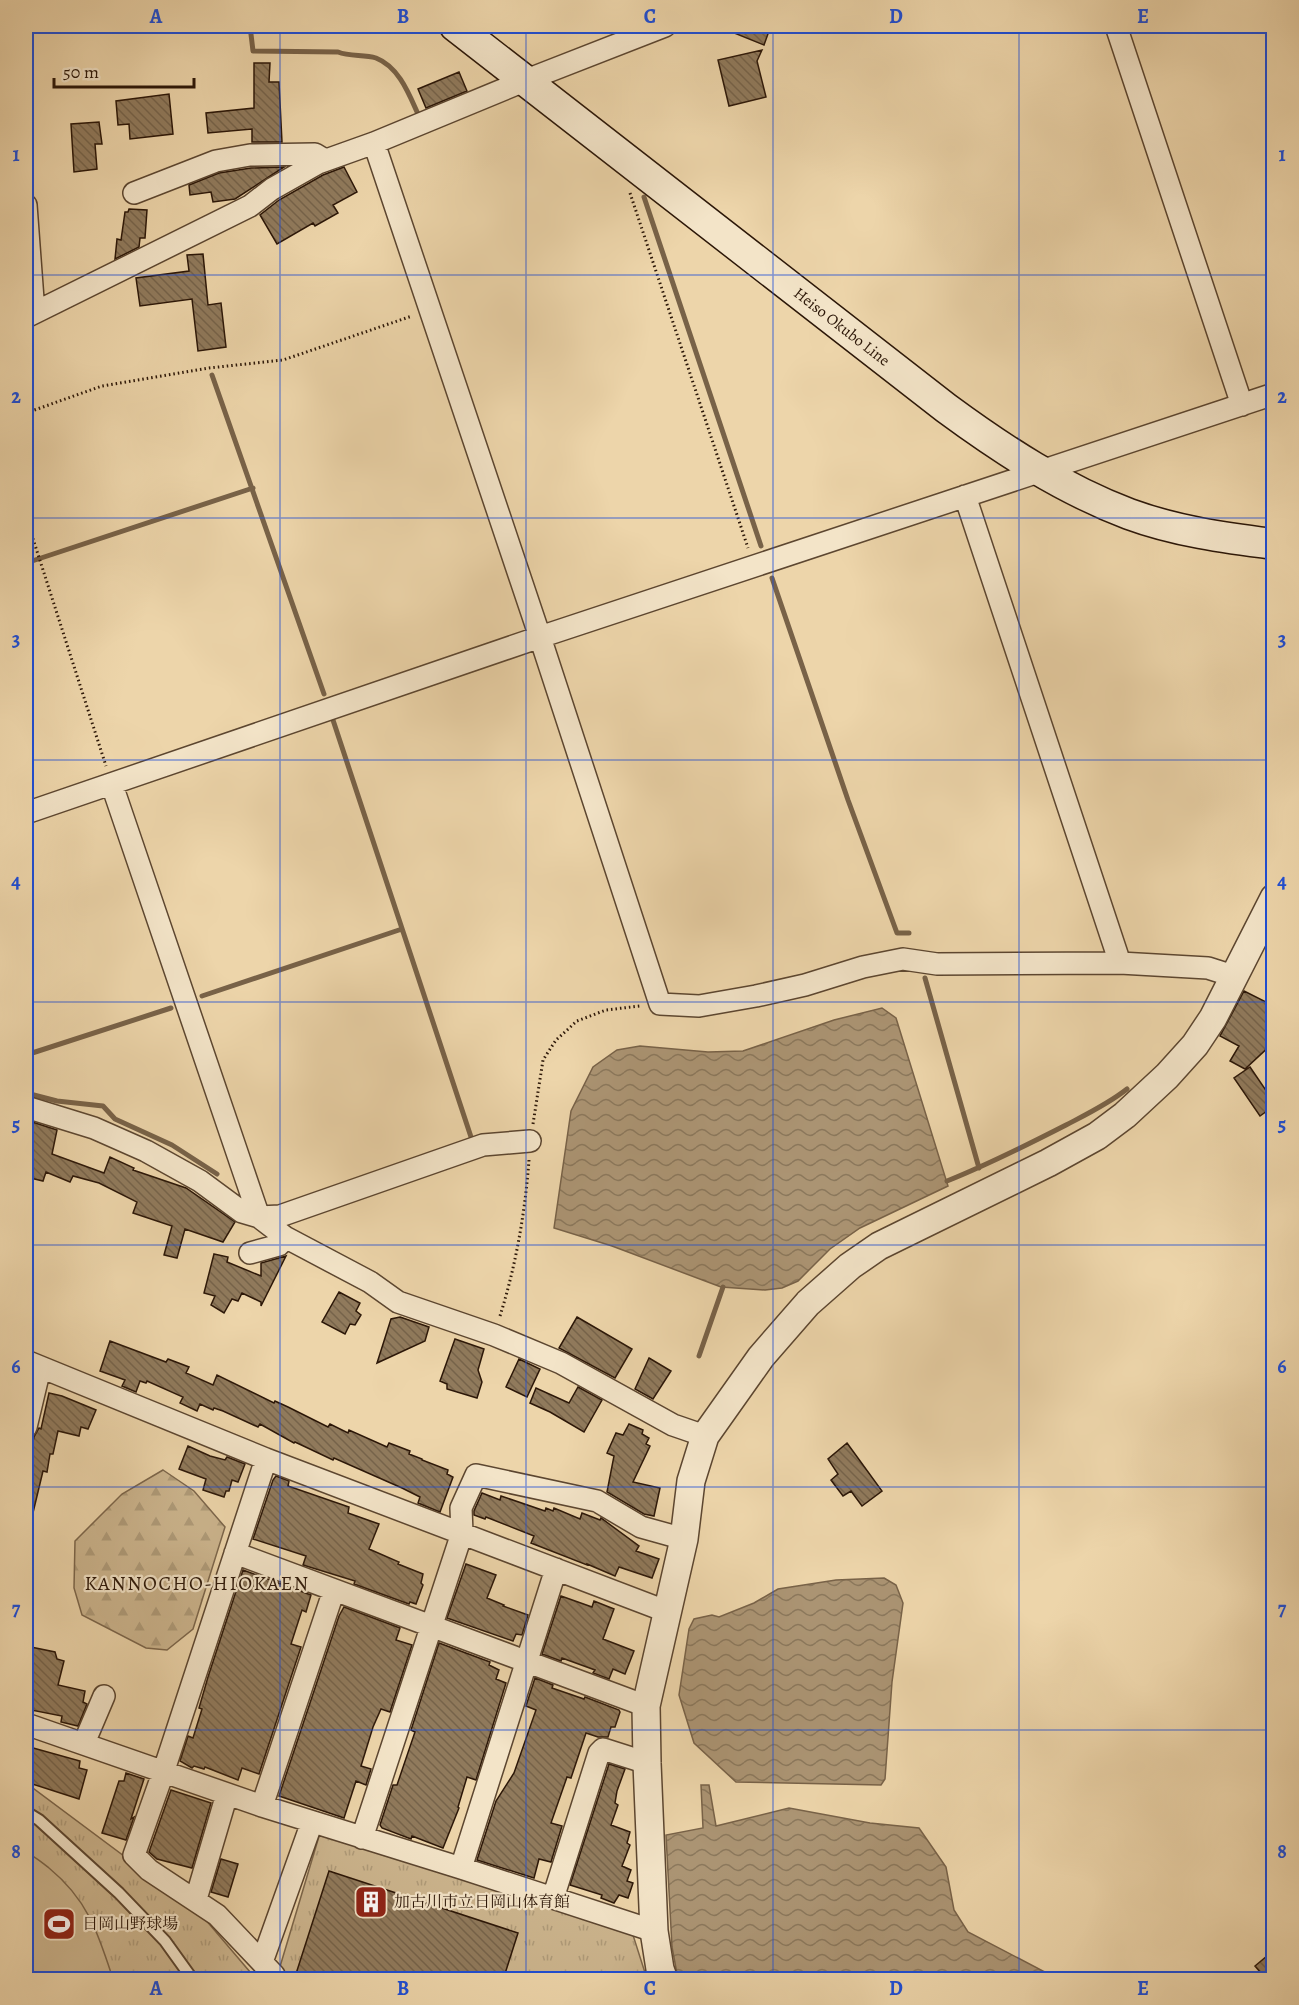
<svg xmlns="http://www.w3.org/2000/svg" width="1299" height="2005" viewBox="0 0 1299 2005" font-family="Alegreya,'Noto Serif JP',serif">
<defs>
<pattern id="grass-tufts" width="24" height="20" patternUnits="userSpaceOnUse" patternTransform="scale(1.5)"><rect width="24" height="20" fill="#ccb58e"/><path d="M3 7l-1-3M5 7V3M7 7l1-3M15 17l-1-3M17 17v-4M19 17l1-3" fill="none" stroke="#af9b79"/></pattern>
<pattern id="forest-firs" width="22" height="20" patternUnits="userSpaceOnUse" patternTransform="scale(1.5)"><rect width="22" height="20" fill="#ccb58e"/><path d="M5 1l3.5 6h-7zM16 11l3.5 6h-7z" fill="#af9b79"/></pattern>
<pattern id="water-waves" width="16" height="10" patternUnits="userSpaceOnUse" patternTransform="scale(1.5)"><rect width="16" height="10" fill="#ab9473"/><path d="M0 5q4-4 8 0t8 0" fill="none" stroke="#8b785c"/></pattern>
<pattern id="building-back-hatch" width="6" height="6" patternUnits="userSpaceOnUse" patternTransform="scale(1.5)"><rect width="6" height="6" fill="#907a5c"/><path d="M-1 5l2 2M0 0l6 6M5-1l2 2" fill="none" stroke="#76634a"/></pattern>
</defs>
<rect width="100%" height="100%" fill="#edd5aa"/>
<filter id="stains"><feTurbulence type="fractalNoise" baseFrequency=".00333" numOctaves="4"/><feColorMatrix values="0 0 0 0 .2 0 0 0 0 .09 0 0 0 0 .02 0 0 0 .5 -.17"/></filter>
<radialGradient id="worn" r=".72"><stop offset=".6" stop-color="#630" stop-opacity="0"/><stop offset="1" stop-color="#630" stop-opacity=".3"/></radialGradient>
<path fill="url(#grass-tufts)" stroke="#7c664b" stroke-width="1.5" d="M26,1785L34,1789L199,1912L256,1979H26Z
M320,1833L633,1935L647,1979L276,1980Z"/>
<path fill="url(#forest-firs)" stroke="#7c664b" stroke-width="1.5" d="M163,1470L194,1491L225,1527L193,1629L167,1650L146,1648L82,1615L74,1588L75,1541L122,1494Z"/>
<path fill="#ccb58e" stroke="#7c664b" stroke-width="1.5" d="M26,1853C35,1856 41,1862 49,1868C88,1900 98,1933 113,1979H26Z"/>
<path fill="url(#water-waves)" stroke="#786248" stroke-width="1.5" d="M882,1008L896,1018L948,1186L860,1228L830,1249L798,1281L782,1288L765,1290L721,1287L612,1246L554,1228L571,1111L593,1067L617,1050L640,1046L708,1052L743,1051L834,1020Z
M884,1578L896,1585L903,1603L892,1682L885,1779L881,1785L736,1782L694,1743L679,1695L689,1629L694,1619L712,1615L719,1617L754,1603L778,1589L836,1580Z
M701,1785H709L716,1826L789,1808L870,1823L919,1828L946,1867L954,1910L968,1932L1045,1972L1051,1979H678L672,1947L666,1835L703,1828Z"/>
<g fill="none" stroke-linecap="round" stroke-linejoin="round">
<path stroke="#786248" stroke-width="5" d="M250,26L253,51L338,52C350,57 364,54 376,58C399,67 409,94 418,114
M644,197L761,546
M212,375L324,694
M26,563L253,488
M772,578L848,800L897,933H909
M332,717L472,1140
M925,978L979,1168
M202,996L402,929
M26,1055L171,1008
M26,1093L57,1101L103,1106L115,1119L172,1145L217,1174
M947,1181C987,1165 1027,1145 1066,1125C1087,1114 1108,1104 1127,1089
M699,1356L723,1287"/>
</g>
<path fill="url(#building-back-hatch)" stroke="#2c1708" stroke-width="1.5" d="M717,26H756L769,31L764,45Z
M762,50L757,61L766,97L729,106L718,60Z
M254,63H270L269,82H279L282,142H252V129L208,133L206,113L254,108Z
M459,72L467,91L426,108L418,89Z
M169,94L173,134L130,139L129,124L118,125L116,101Z
M99,122L102,144H95L97,169L74,172L71,124Z
M284,167L235,199L213,202L211,192L190,195L189,185L219,173L251,168Z
M344,167L357,192L333,205L338,213L315,226L313,223L277,244L260,215L279,200L323,175Z
M129,209L147,210L145,238H140L139,247L115,259L117,239L121,240L125,212H128Z
M203,254L208,305L221,303L226,347L198,351L192,299L140,306L136,278L189,271L187,255Z
M1244,991L1274,1006V1042L1245,1069L1230,1061L1239,1046L1220,1036Z
M1250,1067L1267,1092L1274,1087V1106L1260,1116L1234,1078Z
M26,1120L57,1130L52,1154L104,1173L110,1157L134,1168L133,1170L186,1188L235,1222L223,1242L185,1229L177,1258L164,1255L172,1226L133,1213L137,1202L99,1183L73,1176L70,1182L46,1172L43,1181L26,1177Z
M214,1254L228,1257L227,1262L261,1276V1263L286,1256L261,1306V1302L242,1293L238,1301L232,1299L224,1313L211,1305L215,1296L204,1293Z
M339,1292L360,1303L356,1311L361,1315L355,1325L350,1324L345,1334L322,1322Z
M400,1317L429,1327L425,1341L377,1363L391,1319Z
M577,1317L632,1349L615,1378L559,1348Z
M455,1339L484,1349L478,1370L482,1382L477,1398L447,1389V1384L440,1381Z
M110,1341L166,1362L168,1359L189,1367L186,1373L213,1385L217,1375L274,1403L275,1401L288,1407L328,1427L330,1424L348,1433L349,1430L387,1447L389,1443L410,1451L409,1454L422,1459V1460L448,1470L447,1474L453,1477L440,1512L418,1503L420,1497L402,1488L334,1458L333,1460L295,1442L294,1443L260,1424L258,1427L223,1411L214,1408L213,1410L200,1404L197,1411L180,1403L183,1397L147,1381L146,1383L140,1381L136,1392L122,1386L125,1380L100,1371Z
M649,1358L671,1371L653,1399L635,1389Z
M519,1359L540,1369L527,1397L506,1387Z
M578,1387L602,1400L584,1432L550,1412L530,1403L536,1388L569,1403Z
M49,1393L62,1396L96,1410L88,1429L81,1427L79,1436L58,1431L53,1454H50L47,1472L43,1471L31,1521L26,1520V1471L34,1437L39,1428L41,1429Z
M629,1424L643,1430L642,1434L649,1438L646,1444L650,1446L633,1482L660,1488L654,1516L644,1514L607,1492L614,1456L607,1453L616,1433L623,1435Z
M847,1443L882,1491L862,1506L851,1491L843,1496L831,1480L838,1474L828,1459Z
M188,1446L210,1456L225,1460L227,1457L245,1464L238,1482L232,1480L229,1491H226L224,1497L203,1490L206,1479L179,1469Z
M276,1476L289,1481L288,1486L349,1507L348,1513L379,1524L369,1549L399,1562L398,1564L423,1574L421,1583L423,1585L416,1604L410,1602L409,1604L354,1584L355,1581L303,1565L306,1556L253,1539L273,1480Z
M482,1493L500,1500L501,1496L545,1511L546,1508L553,1511L554,1508L580,1519L582,1513L600,1520L601,1518L639,1546L636,1551L659,1559L652,1578L619,1567L615,1576L587,1564V1565L531,1543L534,1536L486,1517L485,1519L474,1515V1511Z
M466,1564L496,1575L487,1598L504,1605L503,1606L528,1615L522,1635L516,1634L513,1641L447,1618Z
M243,1570L311,1595L306,1612L302,1610L291,1644L301,1647L259,1774L242,1768L238,1780L205,1767L204,1769L194,1766L192,1768L180,1761L188,1736L193,1738L202,1709L199,1708L208,1677Z
M561,1596L592,1607L594,1601L614,1609L603,1639L634,1651L625,1674L613,1669L609,1679L593,1673L595,1670L562,1658L561,1661L542,1654Z
M344,1607L400,1628L396,1640L412,1645L390,1712L381,1709L373,1727L361,1766L371,1769L366,1785L356,1781L344,1818L279,1796L339,1616Z
M439,1643L490,1662L489,1665L499,1670L496,1679L506,1683L476,1780L467,1777L458,1807L459,1808L443,1848L412,1836L411,1839L382,1828L380,1825L393,1785H397L415,1732L411,1730Z
M26,1646L55,1652L57,1659L64,1661L58,1685L85,1691L83,1702L87,1704L78,1726L61,1722L62,1716L31,1710L33,1702L26,1701Z
M535,1678L553,1685L552,1688L584,1699L585,1697L619,1710L620,1712L615,1727H611L608,1737H598L586,1733L571,1778L567,1777L551,1823L562,1826L551,1862L539,1859L534,1878L477,1860L496,1801L514,1773L536,1710L526,1706Z
M26,1746L80,1761L79,1768L87,1770L79,1799L26,1782Z
M609,1764L625,1769L617,1791L615,1803L618,1805L611,1825L630,1832L627,1843L630,1845L622,1866L631,1870L627,1881L633,1883L628,1898L619,1895L614,1903L601,1898L602,1895L570,1885Z
M126,1773L144,1779L131,1819L134,1817L126,1840L102,1833L119,1781H124Z
M171,1790L211,1803L192,1868L157,1859L149,1852Z
M221,1859L238,1864L228,1897L211,1892Z
M329,1871L518,1933L503,1980H294Z
M1274,1950V1980H1267L1255,1966Z"/>
<g fill="none" stroke-linecap="round" stroke-linejoin="round">
<g stroke="#5c4630" stroke-width="14">
<path id="service" d="M26,1812L39,1820L119,1893L165,1941L193,1980"/>
</g>
<g stroke="#5c4630" stroke-width="24">
<path id="minor" d="M1116,26L1242,405
M374,143L540,637L660,1004L699,1006L756,996L805,985L863,967L903,959L937,964L1120,963L1208,968L1233,976
M134,193L216,161L250,155L315,154L325,160
M26,205L34,313
M26,317L250,206L272,189L318,163L374,143L524,81L665,26
M965,496L1120,963
M112,785L259,1217L280,1216L483,1145L530,1141
M26,813L540,637L1274,394
M26,1107L94,1128L146,1151L200,1181L242,1212L259,1217L285,1237L370,1282L398,1302L494,1335L561,1363L673,1425L705,1436
M250,1253L279,1245L285,1237
M26,1361L266,1459L668,1612
M26,1427L40,1368
M266,1459L163,1773L134,1855L149,1870L217,1915L274,1975
M235,1553L646,1706
M26,1724L262,1806L461,1868L654,1931
M84,1743L104,1696
M262,1806L334,1590
M362,1838L462,1533L461,1508L476,1475L597,1501L641,1527L684,1539
M461,1868L556,1569
M553,1898L599,1753L603,1749L647,1763
M196,1899L227,1794
M262,1962L312,1822"/>
</g>
<g stroke="#5c4630" stroke-width="30">
<path id="tertiary" d="M664,1980L660,1969L654,1931L647,1763L646,1706L684,1539L691,1481L705,1436L761,1357L808,1303L850,1266L879,1246L1048,1163L1097,1136L1125,1115L1167,1076L1195,1045L1213,1018L1274,898"/>
</g>
<g stroke="#2c1708" stroke-width="33">
<g id="secondary">
<path id="s1" d="M455,26L946,408C1003,450 1063,489 1129,514C1175,531 1225,538 1274,544"/>
</g>
</g>
<path stroke="#2c1708" stroke-width="3" stroke-dasharray="1.5 3" stroke-linecap="butt" d="M630,193L748,548
M26,413L102,386L209,368L283,360L412,316
M26,517L106,766
M533,1124L543,1060L556,1040L577,1021L606,1010L640,1006
M500,1316C516,1265 525,1213 529,1160"/>
<use href="#service" stroke="#f3e4c8" stroke-width="10"/>
<use href="#minor" stroke="#f3e4c8" stroke-width="21"/>
<use href="#tertiary" stroke="#f3e4c8" stroke-width="27"/>
<use href="#secondary" stroke="#f3e4c8" stroke-width="30"/>
</g>
<path fill="none" stroke="#1d4ed8" stroke-width="1.5" stroke-opacity="0.55" d="M280,26V1980M526,26V1980M773,26V1980M1019,26V1980M26,275H1274M26,518H1274M26,760H1274M26,1002H1274M26,1245H1274M26,1487H1274M26,1730H1274"/>
<defs>
<g id="building-square" transform="scale(1.725)"><rect x="-9" y="-9" width="18" height="18" rx="4" fill="#8f2418" stroke="#f3e4c8"/><path d="M-4-6H4V6H1V3H-1V6H-4ZM-2.5-4.3h1.7v1.8h-1.7ZM.8-4.3h1.7v1.8H.8ZM-2.5-1h1.7V.8h-1.7ZM.8-1h1.7V.8H.8Z" fill="#fff"/></g>
<g id="stadium-square" transform="scale(1.725)"><rect x="-9" y="-9" width="18" height="18" rx="4" fill="#8f2418" stroke="#f3e4c8"/><path d="M0-5a6.5 5 0 1 0 0 10a6.5 5 0 1 0 0-10ZM-3.5-1.8h7v3.6h-7Z" fill="#fff"/></g>
</defs>
<g fill-rule="evenodd">
<use href="#building-square" x="371" y="1902"/>
<use href="#stadium-square" x="59" y="1924"/>
</g>
<g text-anchor="middle" dominant-baseline="central" stroke-width="4.5" stroke-linejoin="round" paint-order="stroke">
<g font-size="16" fill="#2c1708" stroke="#f3e4c8">
<text stroke="none"><textPath href="#s1" startOffset="490">Heiso Okubo Line</textPath></text>
</g>
<g font-size="16" fill="#2c1708" stroke="#f3e4c8" text-anchor="start">
<text x="394" y="1902">加古川市立日岡山体育館</text>
<text x="82" y="1924">日岡山野球場</text>
</g>
<g font-size="20" letter-spacing="1.5" fill="#2c1708" stroke="#f3e4c8">
<text x="197" y="1583">KANNOCHO-HIOKAEN</text>
</g>
</g>
<rect width="1299" height="2005" fill="none" stroke="#edd5aa" stroke-width="66"/>
<path d="M54 78v9h140v-9" fill="none" stroke="#2c1708" stroke-width="3"/>
<text x="63" y="78" font-size="18" fill="#2c1708" stroke="#f3e4c8" stroke-width="4.5" paint-order="stroke">50 m</text>
<rect x="33" y="33" width="1233" height="1939" fill="none" stroke="#1d4ed8" stroke-width="2"/>
<g font-size="20" text-anchor="middle" font-weight="bold" fill="#1d4ed8">
<text x="156" y="23">A</text>
<text x="403" y="23">B</text>
<text x="650" y="23">C</text>
<text x="896" y="23">D</text>
<text x="1143" y="23">E</text>
<text x="16" y="161">1</text>
<text x="1282" y="161">1</text>
<text x="16" y="403">2</text>
<text x="1282" y="403">2</text>
<text x="16" y="646">3</text>
<text x="1282" y="646">3</text>
<text x="16" y="888">4</text>
<text x="1282" y="888">4</text>
<text x="16" y="1131">5</text>
<text x="1282" y="1131">5</text>
<text x="16" y="1373">6</text>
<text x="1282" y="1373">6</text>
<text x="16" y="1615">7</text>
<text x="1282" y="1615">7</text>
<text x="16" y="1858">8</text>
<text x="1282" y="1858">8</text>
<text x="156" y="1995">A</text>
<text x="403" y="1995">B</text>
<text x="650" y="1995">C</text>
<text x="896" y="1995">D</text>
<text x="1143" y="1995">E</text>
</g>
<rect width="100%" height="100%" filter="url(#stains)"/>
<rect width="100%" height="100%" fill="url(#worn)"/>
</svg>
